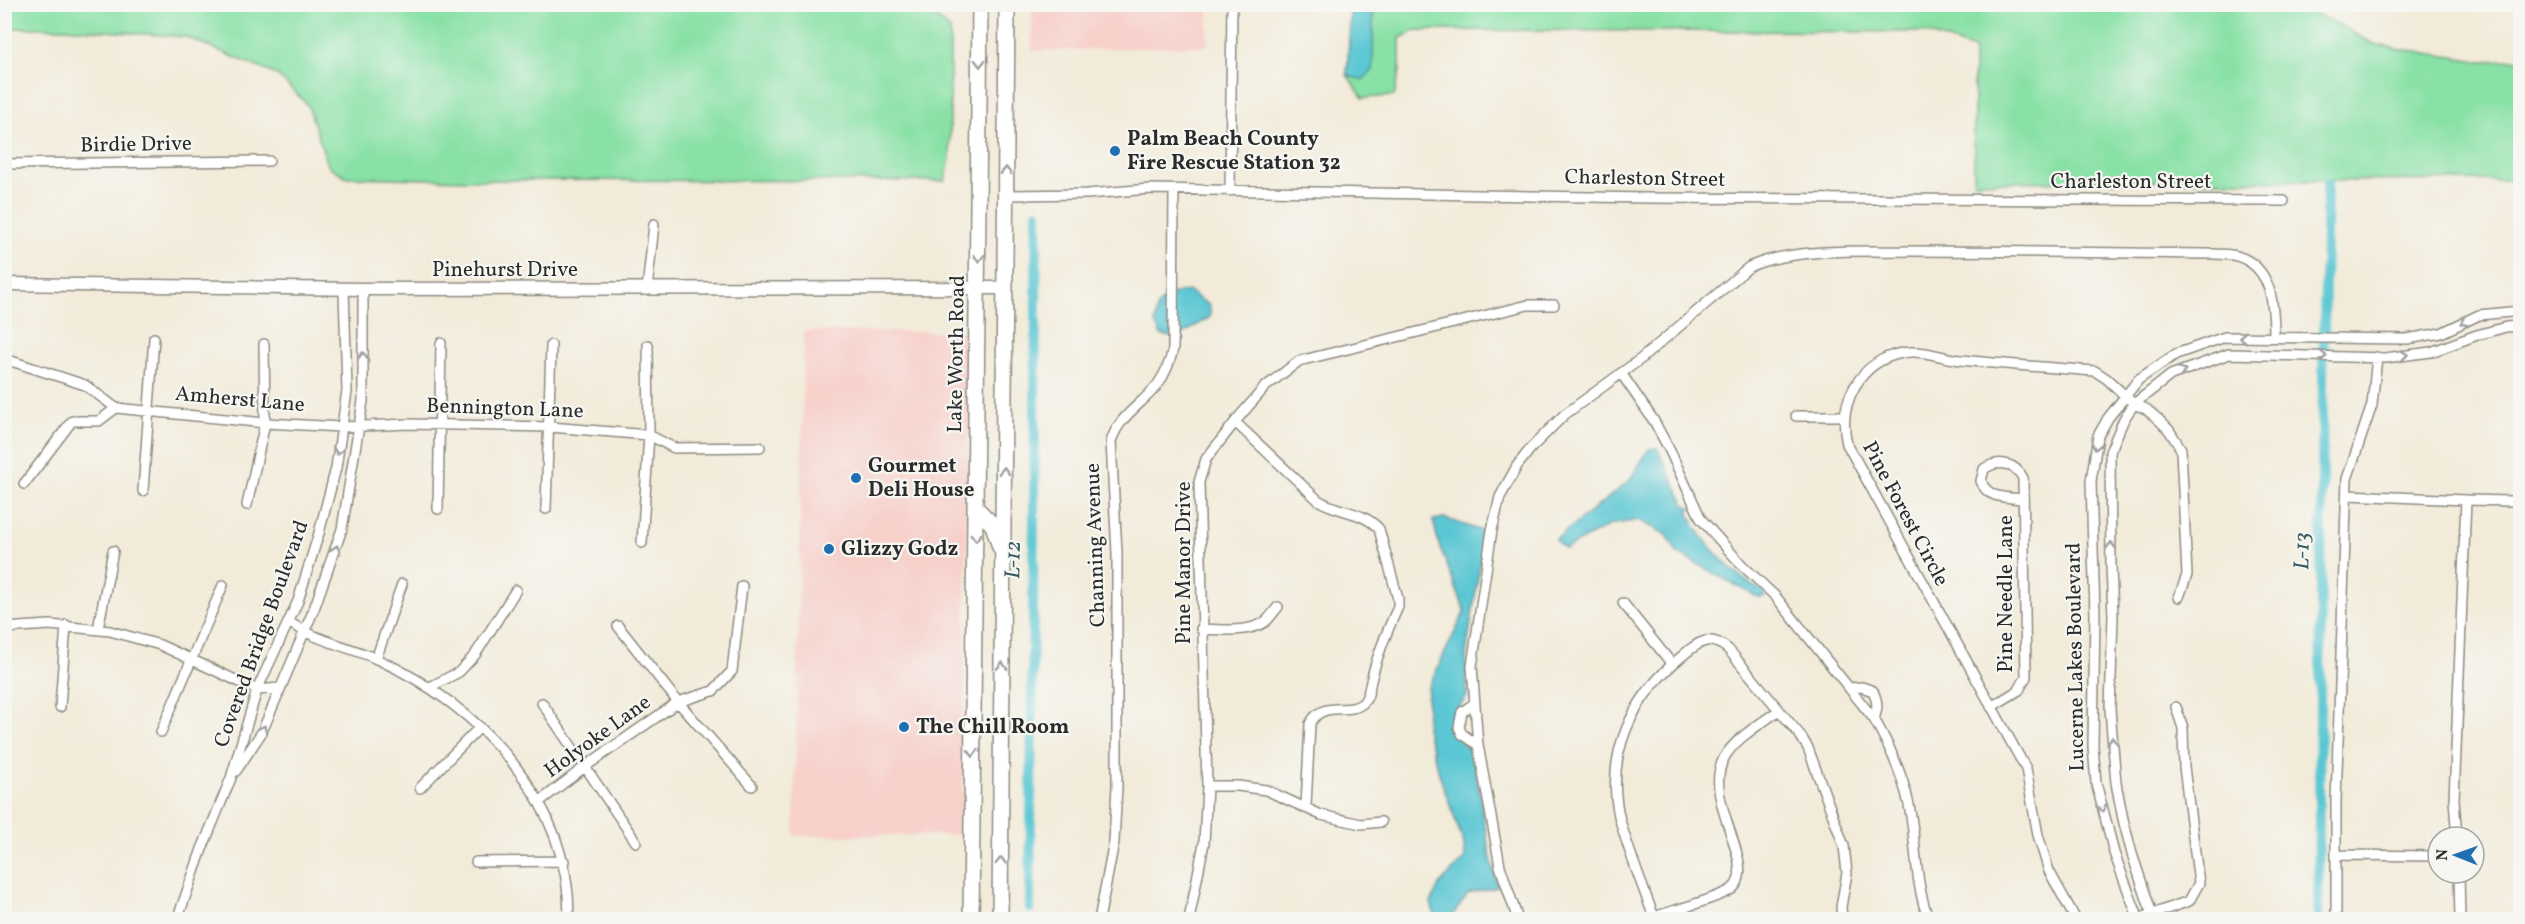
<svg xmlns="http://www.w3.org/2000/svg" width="2525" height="924" viewBox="0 0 2525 924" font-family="Vollkorn,serif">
<rect width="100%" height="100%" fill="#f6f6f2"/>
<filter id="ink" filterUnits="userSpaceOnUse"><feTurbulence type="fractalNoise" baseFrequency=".0167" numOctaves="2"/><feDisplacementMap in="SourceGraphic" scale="12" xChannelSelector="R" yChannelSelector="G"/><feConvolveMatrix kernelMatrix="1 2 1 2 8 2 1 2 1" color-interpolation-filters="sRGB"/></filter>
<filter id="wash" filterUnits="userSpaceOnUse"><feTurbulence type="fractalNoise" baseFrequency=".008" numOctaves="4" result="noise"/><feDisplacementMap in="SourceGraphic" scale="24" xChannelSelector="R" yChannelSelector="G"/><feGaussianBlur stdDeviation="1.35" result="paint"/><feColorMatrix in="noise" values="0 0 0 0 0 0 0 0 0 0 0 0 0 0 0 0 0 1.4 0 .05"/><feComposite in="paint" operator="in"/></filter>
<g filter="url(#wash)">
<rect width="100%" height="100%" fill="#f2ebd9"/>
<path fill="#f7d0ca" d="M1032,5H1208V46L1032,51Z
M804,331L970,332L962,835L794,836Z"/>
<path fill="#88e1a6" stroke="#5a8668" stroke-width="1.5" d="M5,4L920,5L950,29V159L945,181L467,180L347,177L328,166L308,105L277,75L186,37L64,28H5Z
M1351,5H2308L2314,13L2376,45L2478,61L2520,60V180L1974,182V49L1924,32L1416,30L1400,38V71L1394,96L1363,98L1347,75Z"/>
<path fill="#5bc7d4" stroke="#437980" stroke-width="1.5" d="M1351,5H1373V70L1362,80L1347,75Z
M1188,291L1210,306V317L1177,338L1161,335L1155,324L1157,307C1165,296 1176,292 1188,291Z
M1657,448L1684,503L1692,509L1688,512C1700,541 1736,579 1765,592L1764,597H1757L1677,553L1667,535L1639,520L1610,525L1565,549L1555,540L1629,481L1649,449Z
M1444,518L1485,532L1466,655L1467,696L1454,713L1451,723L1456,736L1473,754L1489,850L1498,887L1468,894L1451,918L1435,916L1431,903L1439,885L1465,858L1464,844L1441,780L1426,728L1428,688L1465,611L1439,545L1433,520Z"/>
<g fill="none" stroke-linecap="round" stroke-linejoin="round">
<path stroke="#5bc7d4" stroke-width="10" d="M1030,908L1037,213
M2318,920L2323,379L2327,183"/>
</g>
</g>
<g filter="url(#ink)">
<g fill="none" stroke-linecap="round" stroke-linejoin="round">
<g stroke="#8e8b82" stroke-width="12">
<path id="minor" d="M4,164L269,161
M1230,191L1232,4
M1006,195L1087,194L1150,189L1648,198L2284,201
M647,290L654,224
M8,360L85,385L116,408
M1621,373L1654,421L1670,451L1701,519L1741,564L1776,597L1874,719C1889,745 1903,776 1909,805C1917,843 1914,883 1929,920
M116,408L265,423L342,427L408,424L550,427L649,435L674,448L760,447
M1796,416H1844
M1235,422L1318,500C1338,513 1362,510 1379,529L1398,599V607C1387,631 1377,655 1371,681C1369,689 1369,697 1363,703C1348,716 1322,699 1310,724L1306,806
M24,484L72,421H99L116,408
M143,491L154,338
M2347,495L2466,500L2454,800L2457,837
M2466,500L2510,501
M247,505L265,423L264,344
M438,509L441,343
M546,509L551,345
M642,543L649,435L648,345
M1623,603L1672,664
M289,622C316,641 348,646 377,659C480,706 571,801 569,920
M618,626L678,702L752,786
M4,628L50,625L110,631L160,645L257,690L280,688
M98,629L113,551
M1201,629C1220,630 1248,633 1265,622C1270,618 1274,611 1278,607
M376,659L402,584
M430,687L459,672L475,655L516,590
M1849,688L1862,687L1873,691C1878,702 1878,708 1874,719
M542,703L636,842
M1475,703L1462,712L1459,727L1462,734L1478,745
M60,707L66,625
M1991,707L2019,690L2026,677L2023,478C2015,463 1998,459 1984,469L1981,481C1987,499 2006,497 2023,499
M161,732L223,585
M236,771L262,732L314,609L342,529L363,401V289
M1207,786H1238L1266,790L1321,815L1361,824L1381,822
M420,788L480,727
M539,802L586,766L678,702L713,691L732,671L742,586
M2337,855L2438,856
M476,862L564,861
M2459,873L2460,920
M1654,917C1671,911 1720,898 1732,889C1760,867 1701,800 1724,758C1735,738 1761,724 1779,710
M177,920L202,849L231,778L257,690L298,601L319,533L336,468L347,391L344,289
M1099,920L1114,842L1117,786V552L1111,442C1118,416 1143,404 1158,384C1166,373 1170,362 1173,349L1174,190
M1189,920L1204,843L1207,786L1199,482L1206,459L1239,417L1265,387L1299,361L1528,305H1554
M1518,920L1500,866L1478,745L1472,666L1492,530L1500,497L1517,466L1531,448L1564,415L1642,358L1749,267C1792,247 1864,252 1911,251C2012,251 2112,253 2213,254C2220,254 2229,254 2237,256C2273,267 2274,306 2274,337
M1655,920C1643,887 1629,853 1620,820C1604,756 1632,697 1681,657C1698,643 1707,633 1728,649L1800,735L1808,748L1844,846L1847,873L1841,907L1842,920
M2076,920L2049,871L2038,835L2026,769L1847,444C1837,403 1860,361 1902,353C1923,349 1941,358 1961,360C2006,364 2050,368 2095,371L2107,379L2134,404L2146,409L2159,420L2169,430L2181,449L2187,575L2179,597
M2136,920L2189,901L2199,883L2184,767L2183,728L2176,707
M2139,920L2114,853L2105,817L2096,783L2093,746L2095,614L2091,481L2098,436L2108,418L2139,379L2176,354L2225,337L2407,339L2441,333L2479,315L2520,311
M2154,920L2132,854L2123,819L2116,783L2110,709L2113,616L2111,566L2110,452L2124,419L2134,404L2171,375L2229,354L2385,358L2431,352L2477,335L2506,327L2520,326
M2336,920V801L2347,479L2372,405L2377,357"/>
</g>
<g stroke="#8e8b82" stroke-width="15">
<path id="tertiary" d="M4,284L363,289L1006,288"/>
</g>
<g stroke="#8e8b82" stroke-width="18">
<path id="primary" d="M977,509L993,525L1000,547
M971,920L980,4
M1000,920L1007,4"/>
</g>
<use href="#minor" stroke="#fff" stroke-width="9"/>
<use href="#tertiary" stroke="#fff" stroke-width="12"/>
<use href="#primary" stroke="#fff" stroke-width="15"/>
</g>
<defs><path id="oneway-chevron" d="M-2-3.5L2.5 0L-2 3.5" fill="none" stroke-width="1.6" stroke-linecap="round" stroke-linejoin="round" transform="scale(1.5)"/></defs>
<g stroke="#a0a0a0">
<use href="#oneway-chevron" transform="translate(980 63) rotate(90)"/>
<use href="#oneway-chevron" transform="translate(1006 171) rotate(-89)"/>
<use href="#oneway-chevron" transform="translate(979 258) rotate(90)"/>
<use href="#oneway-chevron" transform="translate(2464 322) rotate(156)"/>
<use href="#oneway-chevron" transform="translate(2243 337) rotate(178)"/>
<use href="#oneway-chevron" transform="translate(2404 355) rotate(-7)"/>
<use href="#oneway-chevron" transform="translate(363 356) rotate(-91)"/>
<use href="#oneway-chevron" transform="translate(2323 356) rotate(1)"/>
<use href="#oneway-chevron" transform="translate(2182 371) rotate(-20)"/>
<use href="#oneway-chevron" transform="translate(2096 446) rotate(102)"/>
<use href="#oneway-chevron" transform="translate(338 451) rotate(99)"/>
<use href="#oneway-chevron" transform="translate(1004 471) rotate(-89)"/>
<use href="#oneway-chevron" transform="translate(976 537) rotate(91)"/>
<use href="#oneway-chevron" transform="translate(2111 546) rotate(-90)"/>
<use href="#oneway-chevron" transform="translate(336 549) rotate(-73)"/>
<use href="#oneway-chevron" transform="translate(1002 666) rotate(-89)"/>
<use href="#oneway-chevron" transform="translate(263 729) rotate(-64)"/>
<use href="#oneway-chevron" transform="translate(2112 741) rotate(-94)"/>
<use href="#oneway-chevron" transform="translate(973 753) rotate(91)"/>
<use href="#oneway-chevron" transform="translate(2102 808) rotate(77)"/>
<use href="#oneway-chevron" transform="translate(1001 861) rotate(-89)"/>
</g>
</g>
<g fill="#1f6fb2" stroke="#f6f6f2" stroke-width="2">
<circle cx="1115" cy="151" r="6"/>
<circle cx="856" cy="478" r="6"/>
<circle cx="829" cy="549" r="6"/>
<circle cx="904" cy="727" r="6"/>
</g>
<g text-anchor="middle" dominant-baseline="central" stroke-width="4.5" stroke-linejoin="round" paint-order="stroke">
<g font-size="21" font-weight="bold" fill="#2b2b2b" stroke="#f6f6f2" text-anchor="start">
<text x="1127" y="139">Palm Beach County<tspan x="1127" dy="24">Fire Rescue Station 32</tspan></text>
<text x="868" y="466">Gourmet<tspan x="868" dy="24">Deli House</tspan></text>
<text x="841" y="549">Glizzy Godz</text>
<text x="916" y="727">The Chill Room</text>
</g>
<g font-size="21" fill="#2b2b2b" stroke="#f6f6f2">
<text transform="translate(136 145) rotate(-1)">Birdie Drive</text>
<text transform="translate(1645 179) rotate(1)">Charleston Street</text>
<text x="2131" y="182">Charleston Street</text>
<text x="505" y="270">Pinehurst Drive</text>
<text transform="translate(957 354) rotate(-89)">Lake Worth Road</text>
<text transform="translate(240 400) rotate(5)">Amherst Lane</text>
<text transform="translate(505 409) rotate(2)">Bennington Lane</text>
<text transform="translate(1905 514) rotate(62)">Pine Forest Circle</text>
<text transform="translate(1096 545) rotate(-92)">Channing Avenue</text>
<text transform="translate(1184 563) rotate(-90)">Pine Manor Drive</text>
<text transform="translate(2006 594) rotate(-90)">Pine Needle Lane</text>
<text transform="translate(262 634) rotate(-70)">Covered Bridge Boulevard</text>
<text transform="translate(2076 657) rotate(-91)">Lucerne Lakes Boulevard</text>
<text transform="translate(598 737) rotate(-36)">Holyoke Lane</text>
</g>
<g font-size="22" font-style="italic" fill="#395a5e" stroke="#f6f6f2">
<text transform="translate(2303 551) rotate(-89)">L-13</text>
<text transform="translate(1014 560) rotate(-89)">L-12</text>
</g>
</g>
<rect width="2525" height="924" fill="none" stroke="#f6f6f2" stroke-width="24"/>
<g transform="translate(2456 855) rotate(271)"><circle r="28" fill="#f6f6f2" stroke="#a5a5a2" stroke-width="1.5"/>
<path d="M0-4.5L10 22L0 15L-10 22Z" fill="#1f6fb2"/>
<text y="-9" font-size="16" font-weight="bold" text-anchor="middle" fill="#2b2b2b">N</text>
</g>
</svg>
